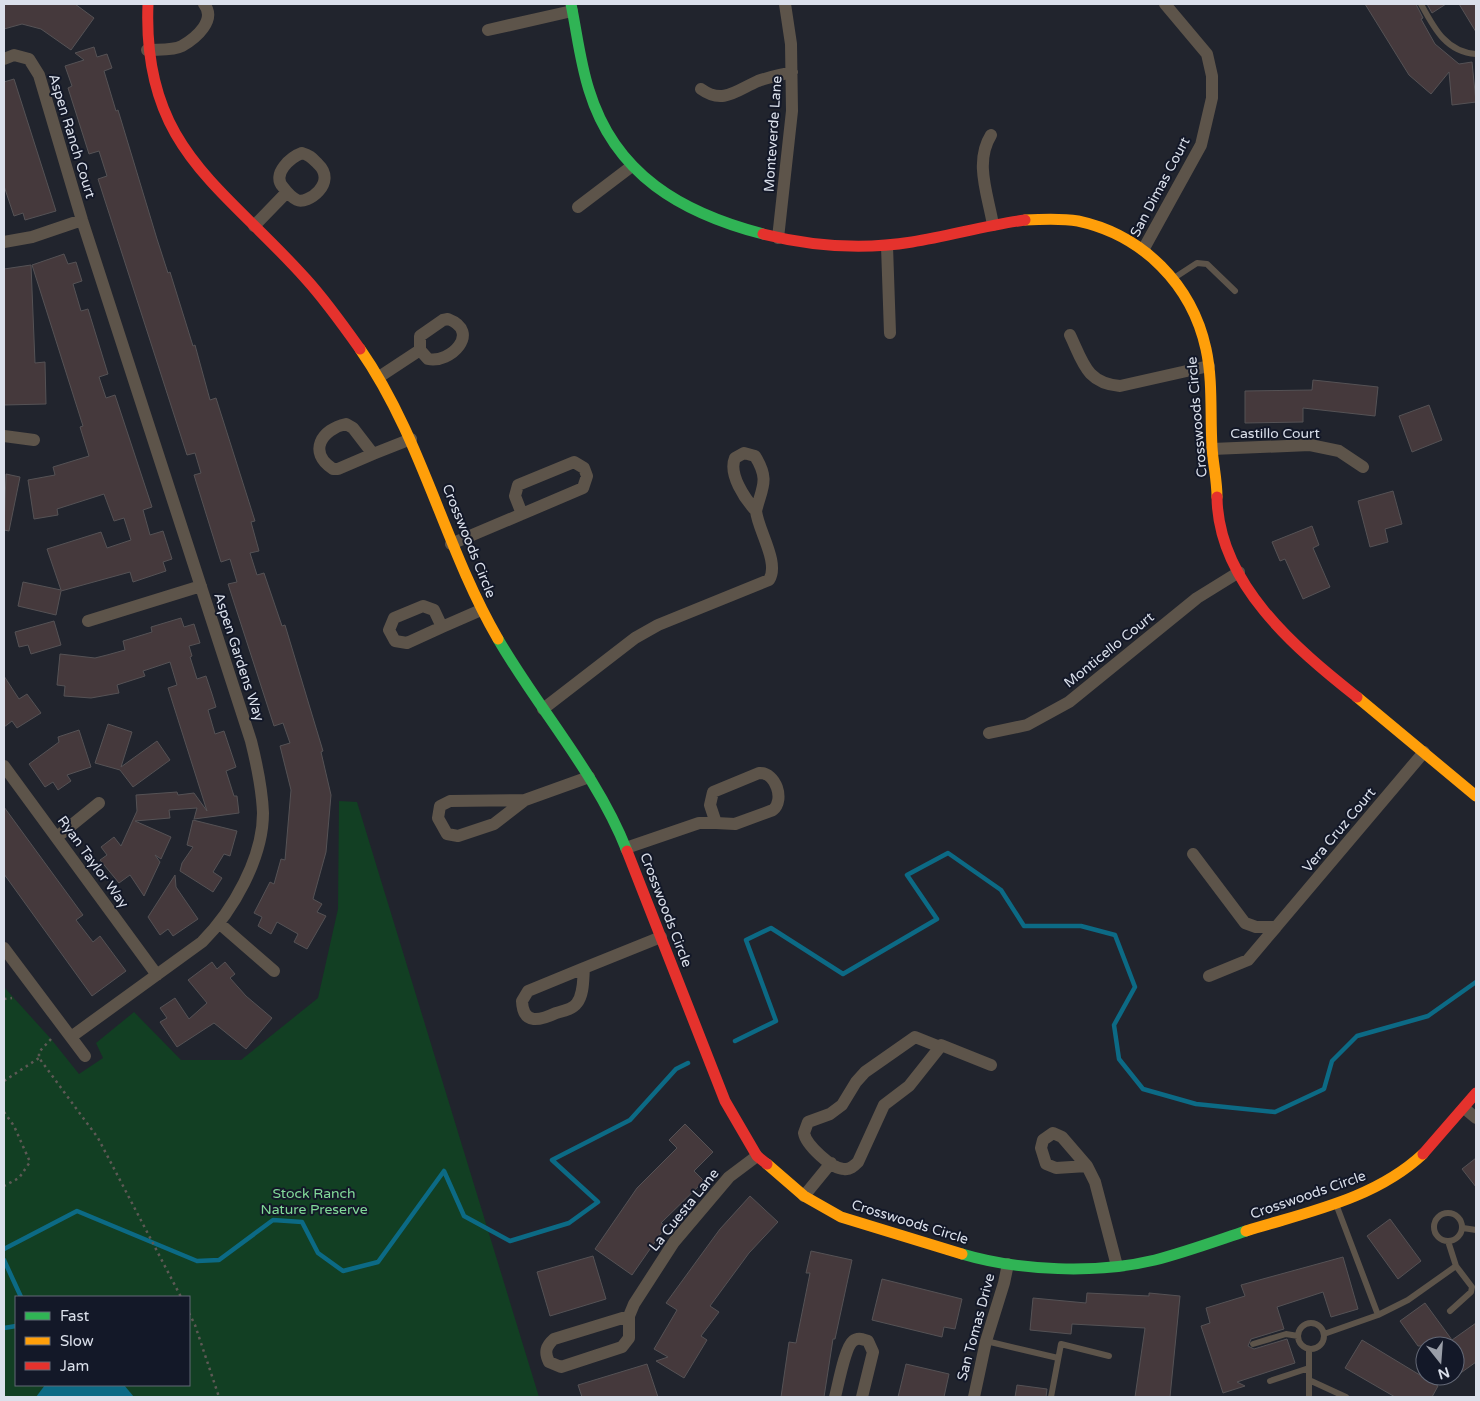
<svg xmlns="http://www.w3.org/2000/svg" width="1480" height="1401" viewBox="0 0 1480 1401" font-family="'Varela Round',sans-serif">
<rect width="100%" height="100%" fill="#21242d"/>
<path fill="#123f23" fill-rule="evenodd" d="M339,801L357,802L539,1397H4V987L51,1039L79,1074L103,1058L96,1043L134,1012L181,1060H241L318,998L338,909ZM16,1297H189V1385H16Z"/>
<path fill="#0c6a85" d="M45,1385H124L134,1397H36Z"/>
<g fill="none" stroke-linecap="round" stroke-linejoin="round">
<path stroke="#0c6a85" stroke-width="4.5" d="M735,1041L776,1021L746,940L771,928L843,974L937,919L907,875L948,853L1001,890L1024,926H1081L1115,935L1135,987L1114,1025L1119,1059L1143,1089L1196,1104L1275,1112L1324,1089L1332,1061L1357,1036L1428,1016L1476,982
M4,1249L77,1211L197,1261L219,1260L273,1220L302,1222L318,1253L343,1271L378,1262L444,1171L464,1216L510,1241L569,1223L598,1202L552,1160L630,1120L676,1069L688,1063
M4,1260L21,1297
M4,1328L16,1326"/>
</g>
<path fill="#45393c" stroke="#555255" d="M4,4H75L94,18L71,50L41,29L22,24L4,29Z
M1365,4H1416L1423,18L1421,19L1435,44L1459,64L1472,62L1476,102L1452,105L1449,72L1431,94L1409,75Z
M1427,4H1446L1432,13Z
M1459,4H1476V32Z
M94,47L97,57L107,54L112,68L104,71L116,111L118,110L157,239L168,273L170,272L193,346L195,345L210,400L216,398L255,521L251,522L259,551L250,553L257,575L264,573L282,626L285,625L323,751L321,752L331,795L326,852L313,899L322,904L317,912L326,916L307,949L294,942L298,934L277,922L271,934L258,926L262,917L254,913L270,882L274,884L281,859L285,860L291,790L280,746L290,743L283,723L274,726L228,584L237,582L230,559L221,562L194,475L201,473L195,453L187,455L98,179L107,176L99,151L89,154L68,88L72,86L65,66L84,60L75,53Z
M14,79L56,211L25,220L23,213L14,216L4,186V82Z
M64,254L68,264L76,262L82,281L73,284L81,311L88,309L108,374L99,377L106,398L115,395L152,507L143,510L150,535L163,531L172,559L163,562L166,571L133,582L130,572L61,591L56,615L18,606L23,582L61,590L47,549L101,532L107,548L131,540L124,518L114,521L104,494L57,509L58,515L34,519L28,480L55,475L53,467L89,456L80,427L83,426L32,265Z
M31,265L35,363L45,362L46,404L4,405V269Z
M1313,380L1378,387L1375,416L1303,408V422L1245,423V391L1312,390Z
M1429,405L1442,440L1412,452L1399,416Z
M6,474L20,477L9,531L4,530Z
M1393,491L1402,524L1385,529L1388,542L1370,547L1358,501Z
M1312,526L1319,545L1313,548L1330,587L1303,599L1285,559L1280,561L1272,542Z
M181,618L184,627L194,624L200,643L189,646L192,656L190,657L197,679L206,676L212,694L216,707L208,710L215,734L224,731L236,767L226,771L234,796H237L239,813L194,819L197,808L169,810L170,818L135,821L171,837L161,859L155,855L160,862L144,896L130,875L119,883L100,860L107,855L101,847L114,837L121,846L137,811L136,795L177,792L178,795L194,793L207,811L168,688L177,685L170,662L143,671L145,676L117,685L119,693L91,698L64,696L65,686L57,685L60,654L95,658L107,655L125,650L123,641L152,632L151,627Z
M54,621L61,645L31,654L28,645L19,647L15,632Z
M4,676L19,699L27,694L41,713L17,728L12,721L4,727Z
M108,724L132,732L121,767L157,741L170,760L133,787L120,770L95,763Z
M79,730L91,767L67,775L71,781L58,790L53,782L45,787L29,764L59,742L58,737Z
M4,807L83,915L76,920L93,942L100,936L126,971L92,996L4,874Z
M193,820L237,831L230,856L224,854L213,872L222,878L213,892L180,871L182,863L193,847L187,845Z
M175,875L176,887L198,919L173,936L168,929L160,935L148,917Z
M212,962L217,969L225,962L235,974L230,978L246,996L272,1018L246,1049L214,1023L177,1047L160,1022L167,1018L160,1008L175,998L189,1019L207,1003L188,980Z
M685,1124L713,1152L694,1171L704,1181L661,1223L666,1226L632,1275L595,1249L637,1188L677,1148L669,1140Z
M1476,1158V1187L1462,1169Z
M750,1196L778,1222L749,1253L710,1306L719,1312L701,1336L707,1340L684,1378L656,1361L668,1357L654,1349L677,1310L666,1303L720,1229Z
M1390,1219L1421,1261L1398,1279L1367,1236Z
M811,1251L852,1260L835,1339H833L824,1397H781L789,1342L796,1343L810,1273H806Z
M593,1256L606,1299L550,1316L537,1272Z
M1343,1257L1358,1309L1331,1317L1323,1292L1277,1307L1284,1329L1251,1339L1248,1346L1254,1349L1287,1339L1295,1363L1237,1382L1245,1386L1223,1393L1201,1326L1210,1323L1206,1308L1245,1296L1241,1285Z
M882,1279L962,1299L955,1329L944,1327L942,1337L872,1320Z
M1087,1293L1149,1296V1293L1180,1296L1170,1397H1135L1145,1328L1072,1324L1071,1334L1030,1330L1033,1298L1086,1303Z
M1425,1303L1452,1340L1476,1323V1362L1455,1377V1346H1418L1400,1321Z
M1362,1340L1438,1386L1432,1397H1395L1345,1368Z
M647,1364L658,1397H582L578,1385Z
M906,1364L949,1374L944,1397H898Z
M1017,1385L1047,1389L1046,1397H1015Z"/>
<g fill="none" stroke-linecap="round" stroke-linejoin="round">
<path stroke="#5d5955" stroke-width="2.5" stroke-dasharray="2.5 4" stroke-linecap="butt" d="M4,999L12,998
M51,1039L39,1052V1058L98,1138L181,1297
M4,1081L39,1058
M4,1112L14,1126L30,1162L19,1178L4,1186
M189,1313L195,1325L219,1397"/>
<path stroke="#5d544a" stroke-width="6" d="M1421,4C1434,28 1446,52 1476,54
M1174,278L1197,263L1207,264L1235,291
M1336,1204L1378,1315
M1434 1227a14 14 0 1 1 28 0a14 14 0 1 1-28 0Z
M1463,1228L1476,1230
M1450,1311L1471,1292L1472,1287L1456,1266
M1298 1336a13 13 0 1 1 26 0a13 13 0 1 1-26 0Z
M1324,1334L1378,1315L1408,1300L1456,1266L1448,1241
M986,1341L1058,1358
M1253,1344L1286,1334L1298,1336
M1309,1350V1397
M1309,1380L1346,1397
M1270,1381L1309,1368
M1051,1397L1061,1344L1109,1356"/>
<path stroke="#5d544a" stroke-width="12" d="M488,30L572,11
M147,50C157,49 173,51 182,46C196,38 217,20 204,4
M4,59L14,55L29,59L39,75L82,220L251,741C257,765 262,788 263,813C263,858 233,911 202,942L71,1037
M701,89C723,105 737,90 758,81C769,77 781,75 792,72
M991,135C974,162 988,195 993,225
M302,153C310,155 313,159 318,164C338,183 307,205 297,200C291,197 286,191 283,187C271,174 291,157 302,153Z
M578,207L632,166
M254,226L287,192
M778,238L792,111L791,44L785,4
M4,242L32,237L82,220
M887,246L890,333
M1143,250L1201,145L1212,98V76L1207,54L1165,4
M448,319C482,332 450,364 428,359L420,350V336L443,320Z
M1070,335C1083,362 1086,383 1120,386L1209,366
M379,377L420,350
M346,424L353,428L373,454L338,469H333C307,452 322,429 346,424Z
M4,436L34,440
M1212,449L1310,445L1339,451L1363,467
M744,453L755,456C770,480 762,487 756,511C745,499 728,474 735,458Z
M373,454L411,439
M574,462L584,468L587,476L583,488L522,514L515,496L518,485Z
M451,544L522,514
M423,606L434,610L442,627L407,643L395,641L389,630L394,618Z
M88,621L201,586
M442,627L481,610
M543,709L635,638L658,625L769,580C780,563 758,530 756,511
M989,733L1027,725L1069,702L1197,598L1239,572
M4,766L157,975
M759,773C776,772 785,800 773,810L735,824L716,823L710,805L713,792Z
M525,800L494,824L458,836L447,834L438,818L440,806L450,801Z
M525,800L589,777
M57,837L99,803
M626,848L699,823H716
M1193,854L1245,923L1256,927H1276L1424,752
M220,924L274,971
M4,948L85,1056
M584,968C583,979 584,994 577,1003C573,1009 563,1011 556,1013C541,1020 523,1026 522,1001L528,991Z
M584,968L661,937
M1209,976L1248,960L1276,927
M940,1047L915,1037L865,1072L856,1082L842,1105L830,1114L808,1122L804,1133C806,1145 832,1169 844,1169C850,1170 854,1166 858,1162L884,1105L909,1086L940,1047L941,1045L991,1065
M1464,1108L1476,1118
M1053,1133L1062,1137L1087,1166L1056,1168L1046,1164L1041,1148L1043,1140Z
M1087,1166L1095,1182L1117,1266
M804,1196L831,1163
M629,1316V1338L622,1347L561,1367L549,1362C544,1352 546,1346 554,1339Z
M629,1316L634,1304L674,1242L729,1177L757,1156
M835,1397C838,1386 845,1347 853,1341C858,1337 862,1339 868,1341L873,1352L862,1397
M974,1397L986,1341L1004,1283L1008,1264"/>
<path stroke="#30b455" stroke-width="11" d="M571,4C577,33 580,62 589,90C615,175 682,213 763,234
M498,639C539,710 597,774 627,851
M962,1254C1019,1271 1097,1274 1155,1260C1186,1252 1216,1241 1246,1231"/>
<path stroke="#ff9f0a" stroke-width="11" d="M1025,220C1043,219 1061,218 1078,221C1143,235 1192,285 1206,349C1213,381 1210,414 1212,447C1213,464 1217,480 1217,497
M360,349C422,438 444,546 498,639
M1357,697L1476,796
M767,1164L804,1196L841,1217L962,1254
M1246,1231C1307,1212 1375,1199 1423,1154"/>
<path stroke="#e5322d" stroke-width="11" d="M148,4C142,148 222,185 306,279C326,301 343,325 360,349
M763,234C811,246 862,250 912,242C950,236 987,225 1025,220
M1217,497C1218,583 1295,648 1357,697
M627,851L725,1101L757,1156L767,1164
M1423,1154L1476,1093"/>
</g>
<g text-anchor="middle" dominant-baseline="central" stroke-width="4" stroke-linejoin="round" paint-order="stroke">
<g font-size="14" fill="#dbe0eb" stroke="#131828">
<text transform="translate(773 134) rotate(-86)">Monteverde Lane</text>
<text transform="translate(72 136) rotate(73)">Aspen Ranch Court</text>
<text transform="translate(1160 187) rotate(-62)">San Dimas Court</text>
<text transform="translate(1197 417) rotate(-95)">Crosswoods Circle</text>
<text x="1275" y="433">Castillo Court</text>
<text transform="translate(469 541) rotate(68)">Crosswoods Circle</text>
<text transform="translate(1109 650) rotate(-39)">Monticello Court</text>
<text transform="translate(239 657) rotate(72)">Aspen Gardens Way</text>
<text transform="translate(1339 830) rotate(-50)">Vera Cruz Court</text>
<text transform="translate(93 862) rotate(54)">Ryan Taylor Way</text>
<text transform="translate(666 910) rotate(69)">Crosswoods Circle</text>
<text transform="translate(1308 1195) rotate(-19)">Crosswoods Circle</text>
<text transform="translate(684 1210) rotate(-51)">La Cuesta Lane</text>
<text transform="translate(910 1222) rotate(17)">Crosswoods Circle</text>
<text transform="translate(976 1327) rotate(-75)">San Tomas Drive</text>
</g>
<g font-size="14" fill="#82d999" stroke="#131828">
<text x="314" y="1193">Stock Ranch<tspan x="314" dy="16">Nature Preserve</tspan></text>
</g>
</g>
<rect width="1480" height="1401" fill="none" stroke="#dbe0eb" stroke-width="10"/>
<rect x="15" y="1296" width="175" height="90" fill="#131828" stroke="#636876"/>
<rect x="25" y="1312" width="25" height="8" fill="#30b455" stroke="#636876"/>
<text x="60" y="1321" font-size="15" fill="#dbe0eb">Fast</text>
<rect x="25" y="1337" width="25" height="8" fill="#ff9f0a" stroke="#636876"/>
<text x="60" y="1346" font-size="15" fill="#dbe0eb">Slow</text>
<rect x="25" y="1362" width="25" height="8" fill="#e5322d" stroke="#636876"/>
<text x="60" y="1371" font-size="15" fill="#dbe0eb">Jam</text>
<g transform="translate(1440 1361) rotate(163)"><circle r="24" fill="#131828" stroke="#636876"/>
<path d="M0-4L9 19L0 12L-9 19Z" fill="#9a9ea8"/>
<text y="-8" font-size="14" font-weight="bold" text-anchor="middle" fill="#dbe0eb">N</text>
</g>
</svg>
